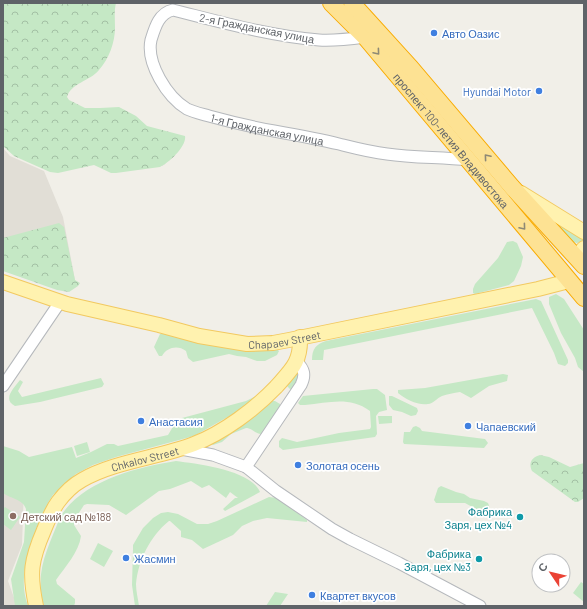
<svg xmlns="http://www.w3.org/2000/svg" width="587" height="609" viewBox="0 0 587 609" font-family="Barlow,sans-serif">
<defs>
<pattern id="forest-crowns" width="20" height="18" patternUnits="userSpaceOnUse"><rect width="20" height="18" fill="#c5e8c5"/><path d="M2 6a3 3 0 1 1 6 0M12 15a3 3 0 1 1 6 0" fill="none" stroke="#a3c0a4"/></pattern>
</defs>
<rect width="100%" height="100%" fill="#f1efe8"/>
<path fill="#e1ded6" d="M3,148L10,156L44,171L63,217L75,280L62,288L3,267Z
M3,476L24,487L22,545L8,581L17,606H3Z"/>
<path fill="#c5e8c5" d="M555,221L584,239L583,241L577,243L573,242L555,223Z
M513,241L517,243L523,257L521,266L514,281L509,285L475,294L473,293V289L475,284L498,258L507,242Z
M556,294L564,299L584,330V372L578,367L575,358L561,333L549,304V297Z
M536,299L541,301L568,360V363L565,366L558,364L554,353L532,308L324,350L323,360H312C312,349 316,344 326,341Z
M160,334H167L277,349L279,351L277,355L265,361H257L246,357L237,356L229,354L193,362L188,358L186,351C178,345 167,347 162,356H159L154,347Z
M297,373H298L299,380L292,391L287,386Z
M503,374L508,375L507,381L489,386L471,398L460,392C454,393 447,394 442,396C437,398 433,404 428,404C419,406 405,399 398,393V390L425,388Z
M101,378L104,384L102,387L40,402L15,406C2,399 14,388 20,380L23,382L18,391L22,397Z
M373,389H377L385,395L387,410L379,412L376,416L377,434L375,437L283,450L279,447V441L282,438L297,442L339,433L370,429L371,427L370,411C349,396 329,403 305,405H300L298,403L303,396Z
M258,395L242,409L194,436L116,457L93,465L76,474L53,495L48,503C35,535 15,571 28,606H15L11,579L24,542L26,509C23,499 11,499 3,493V446L19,451L29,457L72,447L76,458L91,452L107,444H114L118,446L168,435L174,425L182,418L246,401Z
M389,396H392L417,408L418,411L416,415L411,416L402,412L393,410L389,405Z
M272,401H275L280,404V406L261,434C255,434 252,428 246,428L231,434L222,442L213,445L210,443Z
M378,416H392V423L379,424Z
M416,426L420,428L422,431L485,439L488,443L484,448L404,444L403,442L404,432H410L413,427Z
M87,442L90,452L77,456L74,446Z
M176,461C198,464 251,470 260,492L225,511L223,509L235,498H238L230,492L226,498L209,485L202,488L191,481L170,489L159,491L126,515L109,505L87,504L84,505L75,519L74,525L81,536C79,552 65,567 56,580L57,584L75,599V603L74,606H44C34,571 48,549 60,517C82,481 137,467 176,461Z
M441,486L456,492L464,494L470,498L484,501L488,503L490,508L486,514H485L465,503H436L434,500L438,488Z
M269,497L277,498L307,520V522L267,518L253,521L242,526L233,535L203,549L192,540L181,537V531L170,521H169C150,536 138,561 136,584C136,591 138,599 139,606H135L132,585L133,549V545L143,528L153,518L161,513L168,512L178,514L197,524H208L217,521Z
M5,507L20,517L11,530L3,524V509Z
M98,543L113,551L104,567L90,559Z
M581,582L584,584V602L573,593Z
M275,592L288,594L280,606H266Z"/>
<path fill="url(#forest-crowns)" d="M3,3H116C114,11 115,19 115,28C115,42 109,59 99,70C90,81 71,83 67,97L69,100L85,108H100L119,107L136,116L147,126L185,136C187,146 169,163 160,167L116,173H111L94,165L58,173L50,172L14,156L3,146Z
M59,223L64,227L75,280L80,283L78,286L69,292L57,290L3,271V238Z
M540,455L549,457L570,467L584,463V498L578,502H575L532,471C528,463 532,457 540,455Z"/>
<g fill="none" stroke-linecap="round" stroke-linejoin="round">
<g stroke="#b5b8bc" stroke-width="13">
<g id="minor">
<path id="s1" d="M365,37C350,39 334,41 319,40C270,36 221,22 173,10C159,13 155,27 151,40C146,63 167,97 187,109C193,112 202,114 209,116C231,122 252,127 274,131C296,135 318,139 339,144C355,148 370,152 387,154C414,158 441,157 468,160"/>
<path d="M3,386L60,302"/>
<path d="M181,449L213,455L246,467L276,491L332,529L350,539L399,563L480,606"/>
<path d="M246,467L301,385C306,375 304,369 297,362"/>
</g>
</g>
<g stroke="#f2c960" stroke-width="16">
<g id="major">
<path d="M521,193L584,232"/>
<path d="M576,257L584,248"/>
<path id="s2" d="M3,282L67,304L159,325L199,336L247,344L273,343L289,340L538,289L569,281"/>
<path id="s3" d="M36,606C29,573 31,560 44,530C48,520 52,510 58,502C64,494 73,485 82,480C115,461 158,458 194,444C223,433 255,409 276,387C292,369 301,362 300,337"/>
</g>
</g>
<g stroke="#f9ab00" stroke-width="18">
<g id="highway">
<path id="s4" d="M331,3L365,37L584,298"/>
<path d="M352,3L411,68L512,187L584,266"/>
</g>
</g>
<use href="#minor" stroke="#fff" stroke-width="11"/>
<use href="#major" stroke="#fff2af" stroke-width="14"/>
<use href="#highway" stroke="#fde293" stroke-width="16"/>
</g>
<defs><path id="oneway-chevron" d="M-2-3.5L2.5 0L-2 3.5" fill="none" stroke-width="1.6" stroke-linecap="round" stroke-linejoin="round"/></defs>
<g stroke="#8e8975">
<use href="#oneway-chevron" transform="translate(377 52) rotate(50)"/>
<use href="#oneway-chevron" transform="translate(487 157) rotate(-130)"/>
<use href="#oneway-chevron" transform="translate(523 227) rotate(50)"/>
</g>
<g fill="#3f7fe0" stroke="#fff" stroke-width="1.5">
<circle cx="434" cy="33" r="4"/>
<circle cx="539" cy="91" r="4"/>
<circle cx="141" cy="421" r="4"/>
<circle cx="468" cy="426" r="4"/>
<circle cx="298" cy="465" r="4"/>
<circle cx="126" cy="558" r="4"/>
<circle cx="312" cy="595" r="4"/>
</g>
<circle fill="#8d6e63" stroke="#fff" stroke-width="1.5" cx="13" cy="516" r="4"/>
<g fill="#0f9aa8" stroke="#fff" stroke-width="1.5">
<circle cx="520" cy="517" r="4"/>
<circle cx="479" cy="559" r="4"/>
</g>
<g text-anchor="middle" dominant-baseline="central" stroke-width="3.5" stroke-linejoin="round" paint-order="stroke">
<g font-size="11" fill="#5f6368" stroke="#fff">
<text transform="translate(257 28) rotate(11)">2-я Гражданская улица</text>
<text stroke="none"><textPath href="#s1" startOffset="399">1-я Гражданская улица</textPath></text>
<text stroke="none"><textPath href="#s4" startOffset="183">проспект 100-летия Владивостока</textPath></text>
<text stroke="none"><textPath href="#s2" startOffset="290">Chapaev Street</textPath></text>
<text stroke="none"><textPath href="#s3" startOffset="209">Chkalov Street</textPath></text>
</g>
<g font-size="11" fill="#366cbe" stroke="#fff" text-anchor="start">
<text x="442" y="33">Авто Оазис</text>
<text x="531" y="91" text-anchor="end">Hyundai Motor</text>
<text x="149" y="421">Анастасия</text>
<text x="476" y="426">Чапаевский</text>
<text x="306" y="465">Золотая осень</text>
<text x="134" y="558">Жасмин</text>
<text x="320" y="595">Квартет вкусов</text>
</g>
<g font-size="11" fill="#0d838f" stroke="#fff" text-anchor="end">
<text x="512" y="511">Фабрика<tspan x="512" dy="13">Заря, цех №4</tspan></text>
<text x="471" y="553">Фабрика<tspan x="471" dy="13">Заря, цех №3</tspan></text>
</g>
<g font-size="11" fill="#785e54" stroke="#fff" text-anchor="start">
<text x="21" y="516">Детский сад №188</text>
</g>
</g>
<rect width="587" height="609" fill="none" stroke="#5f6368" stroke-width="8"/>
<g transform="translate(551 573) rotate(305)"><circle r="19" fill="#ffffff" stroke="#bfc1c3"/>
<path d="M0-3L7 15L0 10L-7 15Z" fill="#ea4335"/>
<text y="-6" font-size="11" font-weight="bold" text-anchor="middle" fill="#5f6368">С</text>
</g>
</svg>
